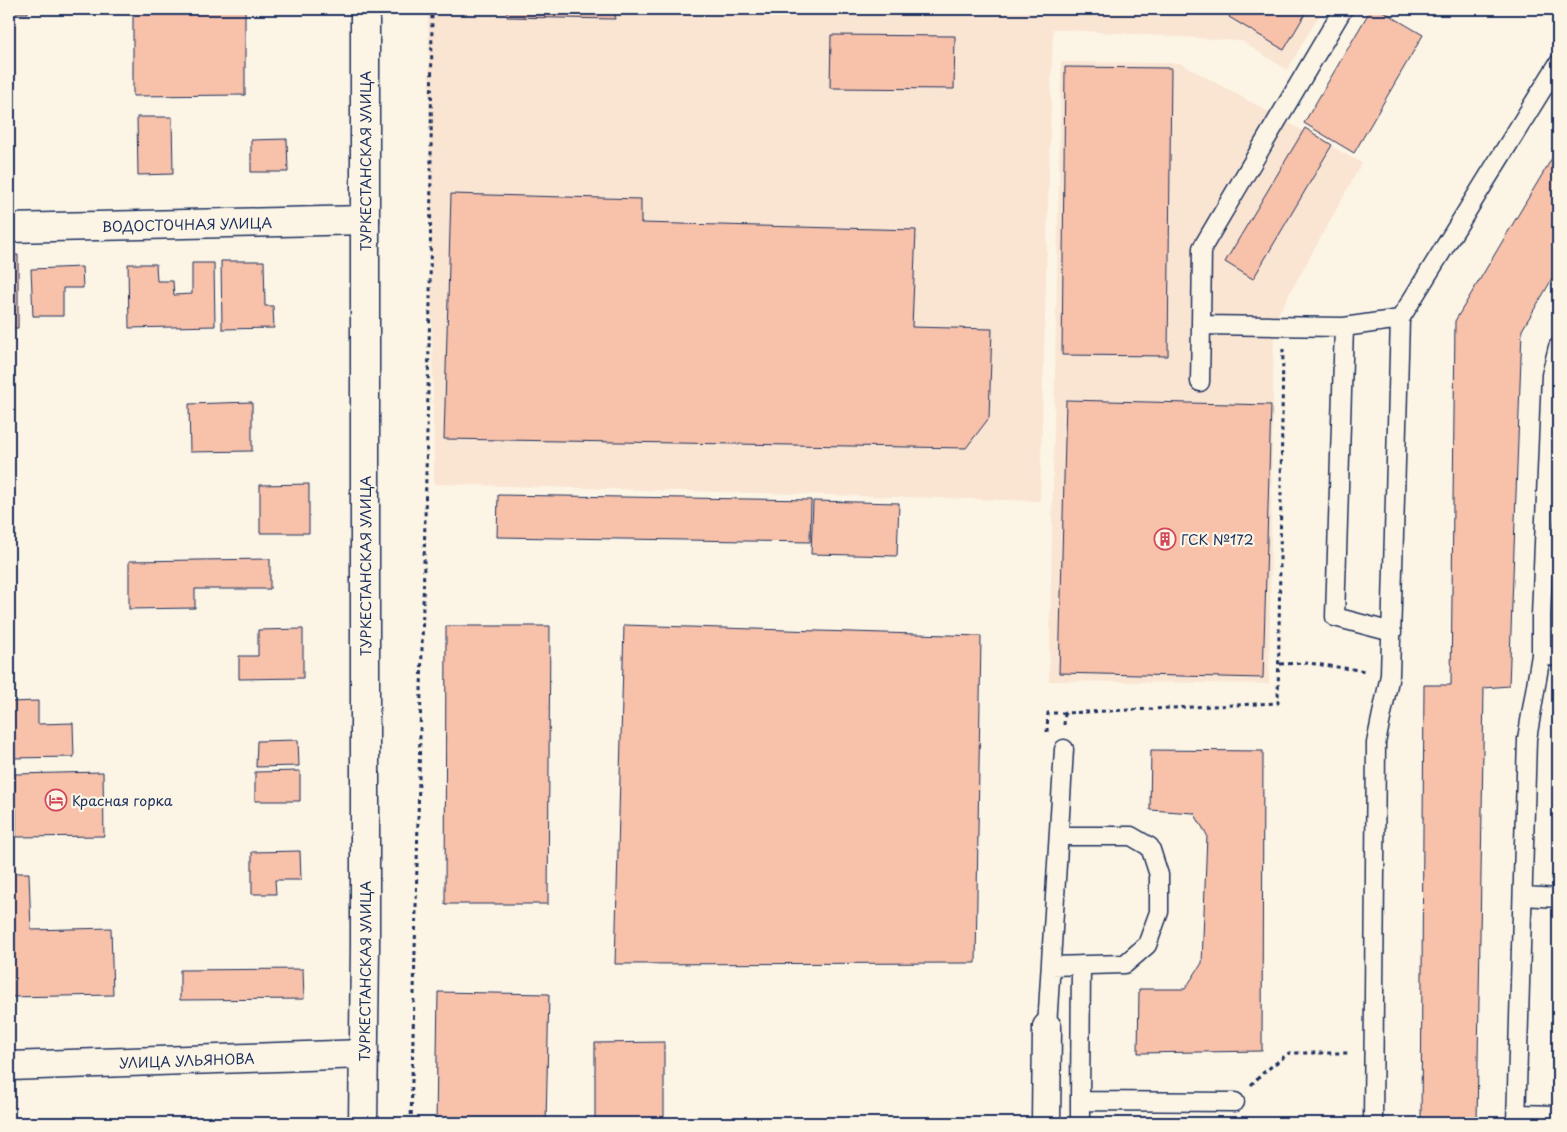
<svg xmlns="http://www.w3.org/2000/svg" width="1567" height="1132" viewBox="0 0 1567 1132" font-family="'Playpen Sans',sans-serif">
<rect width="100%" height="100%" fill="#fcf5e5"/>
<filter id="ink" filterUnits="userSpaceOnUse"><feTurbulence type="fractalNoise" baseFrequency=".02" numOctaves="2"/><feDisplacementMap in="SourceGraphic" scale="10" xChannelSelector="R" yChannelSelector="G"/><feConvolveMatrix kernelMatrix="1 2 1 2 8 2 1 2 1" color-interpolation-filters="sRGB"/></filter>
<g filter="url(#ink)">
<path fill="#fae5d3" d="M428,9H1323L1287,70L1241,41L1053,29L1040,501L434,484Z
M1061,62L1180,63L1362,163L1274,322L1269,684L1049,681Z"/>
<path fill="#b6dd98" stroke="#68867b" d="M1556,982H1558V1038H1556Z"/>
<path fill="#f7c1aa" stroke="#1b2f5e" d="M9,9H28V13H12V33L9,34Z
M133,9H245V95L133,96Z
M507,9H616L615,19L507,17Z
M1233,9H1308L1284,50L1229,17Z
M1371,9H1379L1423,35L1354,153L1304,123Z
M831,35L955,36L954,89L830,88Z
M1065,67L1171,68L1168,356L1062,355Z
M137,117H172L173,174L138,175Z
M1305,128L1332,145L1253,279L1225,262Z
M287,139L288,172H251V140Z
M1558,148V269L1522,330L1509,686L1484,688L1477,1123H1421L1424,685H1451L1455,321Z
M451,194L641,199V223L916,230L912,327L992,329L989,418L966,448L444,439Z
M9,255H18V328H9Z
M221,261H264L265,306H273L274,328L222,329Z
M192,263H214L215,326L129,328L128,264H156L157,281H173L174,295L192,294Z
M82,267L83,288H63V316H33L31,269Z
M1066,400L1271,405L1263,678L1059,673Z
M252,402V451L190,452L189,404Z
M309,484V533H260V485Z
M498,495L811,500L810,542L497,537Z
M813,501L899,503L897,556L811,554Z
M270,559V589H195V608L129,609V561Z
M624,625L981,636L976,963L615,964Z
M446,626H550L548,904H445Z
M303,629V678L239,679V656H258V630Z
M38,701V724L73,723L74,757L9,758V702Z
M298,740L299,766L256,767L257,741Z
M1151,750L1263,751L1262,1051L1138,1053L1139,989H1185L1202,963L1207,835L1194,813L1150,810Z
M300,771V801H255V772Z
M103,772L104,836L16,837V809H9V790H15V774Z
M300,851L301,880H275L276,894H252V852Z
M9,873H29L31,930L111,928L113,995L9,997Z
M303,969L304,999L180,1000V970Z
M438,992L549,994L546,1123H436Z
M664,1042V1123H595V1043Z"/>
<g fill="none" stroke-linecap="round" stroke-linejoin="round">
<g stroke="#1b2f5e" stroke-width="21">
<path id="service" d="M1343,9L1202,248L1201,325L1344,327L1400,319
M1344,327L1335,617L1392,632
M1200,382L1201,325
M1541,655L1558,657
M1523,896L1558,898
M1081,965L1080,1101L1235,1102
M1051,966L1125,964L1147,945L1159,912V875L1150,847L1131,836H1059
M1047,1027L1064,749
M1517,1114L1558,1115
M1080,1123V1101
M1373,1123L1376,743L1390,675L1400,319L1558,64
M1516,1123L1527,739L1541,655V616L1551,375L1558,347"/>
</g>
<g stroke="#1b2f5e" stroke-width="31">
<g id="minor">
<path id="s1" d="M9,228L365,220"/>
<path d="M1046,1123L1047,1027"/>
</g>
</g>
<g stroke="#1b2f5e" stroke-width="31">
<g id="secondary">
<path id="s2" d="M9,1066L364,1054"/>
<path id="s3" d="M363,1123L365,946V9"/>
</g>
</g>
<path stroke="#1b2f5e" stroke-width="3" stroke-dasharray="4 4" stroke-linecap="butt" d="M1280,664L1308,663L1366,671
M1064,725L1065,713
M1047,732L1048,713H1065L1278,703L1283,349
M1251,1085L1263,1073L1289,1053H1351
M411,1123L430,303L432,9"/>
<use href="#service" stroke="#fcf5e5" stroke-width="18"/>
<use href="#minor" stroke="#fcf5e5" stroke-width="28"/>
<use href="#secondary" stroke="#fcf5e5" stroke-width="28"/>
</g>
</g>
<defs>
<g id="building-ring" transform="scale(1.125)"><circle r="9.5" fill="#fcf5e5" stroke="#d1495b" stroke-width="1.5"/><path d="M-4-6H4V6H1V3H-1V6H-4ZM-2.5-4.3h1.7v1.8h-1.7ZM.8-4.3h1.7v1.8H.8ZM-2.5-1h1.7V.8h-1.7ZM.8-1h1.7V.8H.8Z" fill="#d1495b"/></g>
<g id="hotel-ring" transform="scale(1.125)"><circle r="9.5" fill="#fcf5e5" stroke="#d1495b" stroke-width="1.5"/><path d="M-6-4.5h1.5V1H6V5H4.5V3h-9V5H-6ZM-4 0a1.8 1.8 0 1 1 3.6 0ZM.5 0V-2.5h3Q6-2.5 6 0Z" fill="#d1495b"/></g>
</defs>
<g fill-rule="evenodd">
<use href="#building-ring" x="1165" y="539"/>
<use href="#hotel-ring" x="56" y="800"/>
</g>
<g text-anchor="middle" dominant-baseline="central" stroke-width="4.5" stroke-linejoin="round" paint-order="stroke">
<g font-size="14" fill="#1b2f5e" stroke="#fcf5e5">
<text transform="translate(365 161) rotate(-90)">ТУРКЕСТАНСКАЯ УЛИЦА</text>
<text stroke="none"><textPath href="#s1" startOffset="178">ВОДОСТОЧНАЯ УЛИЦА</textPath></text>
<text transform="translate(365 566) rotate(-90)">ТУРКЕСТАНСКАЯ УЛИЦА</text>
<text stroke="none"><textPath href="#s3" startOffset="152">ТУРКЕСТАНСКАЯ УЛИЦА</textPath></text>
<text stroke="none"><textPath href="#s2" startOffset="178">УЛИЦА УЛЬЯНОВА</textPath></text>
</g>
<g font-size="14" fill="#1b2f5e" stroke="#fcf5e5" text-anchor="start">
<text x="1181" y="539">ГСК №172</text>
<text x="72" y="800">Красная горка</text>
</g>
</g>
<rect width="1567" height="1132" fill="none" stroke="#fcf5e5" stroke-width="30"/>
<rect x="15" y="15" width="1537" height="1102" fill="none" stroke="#1b2f5e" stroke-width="2" filter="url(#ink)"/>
</svg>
